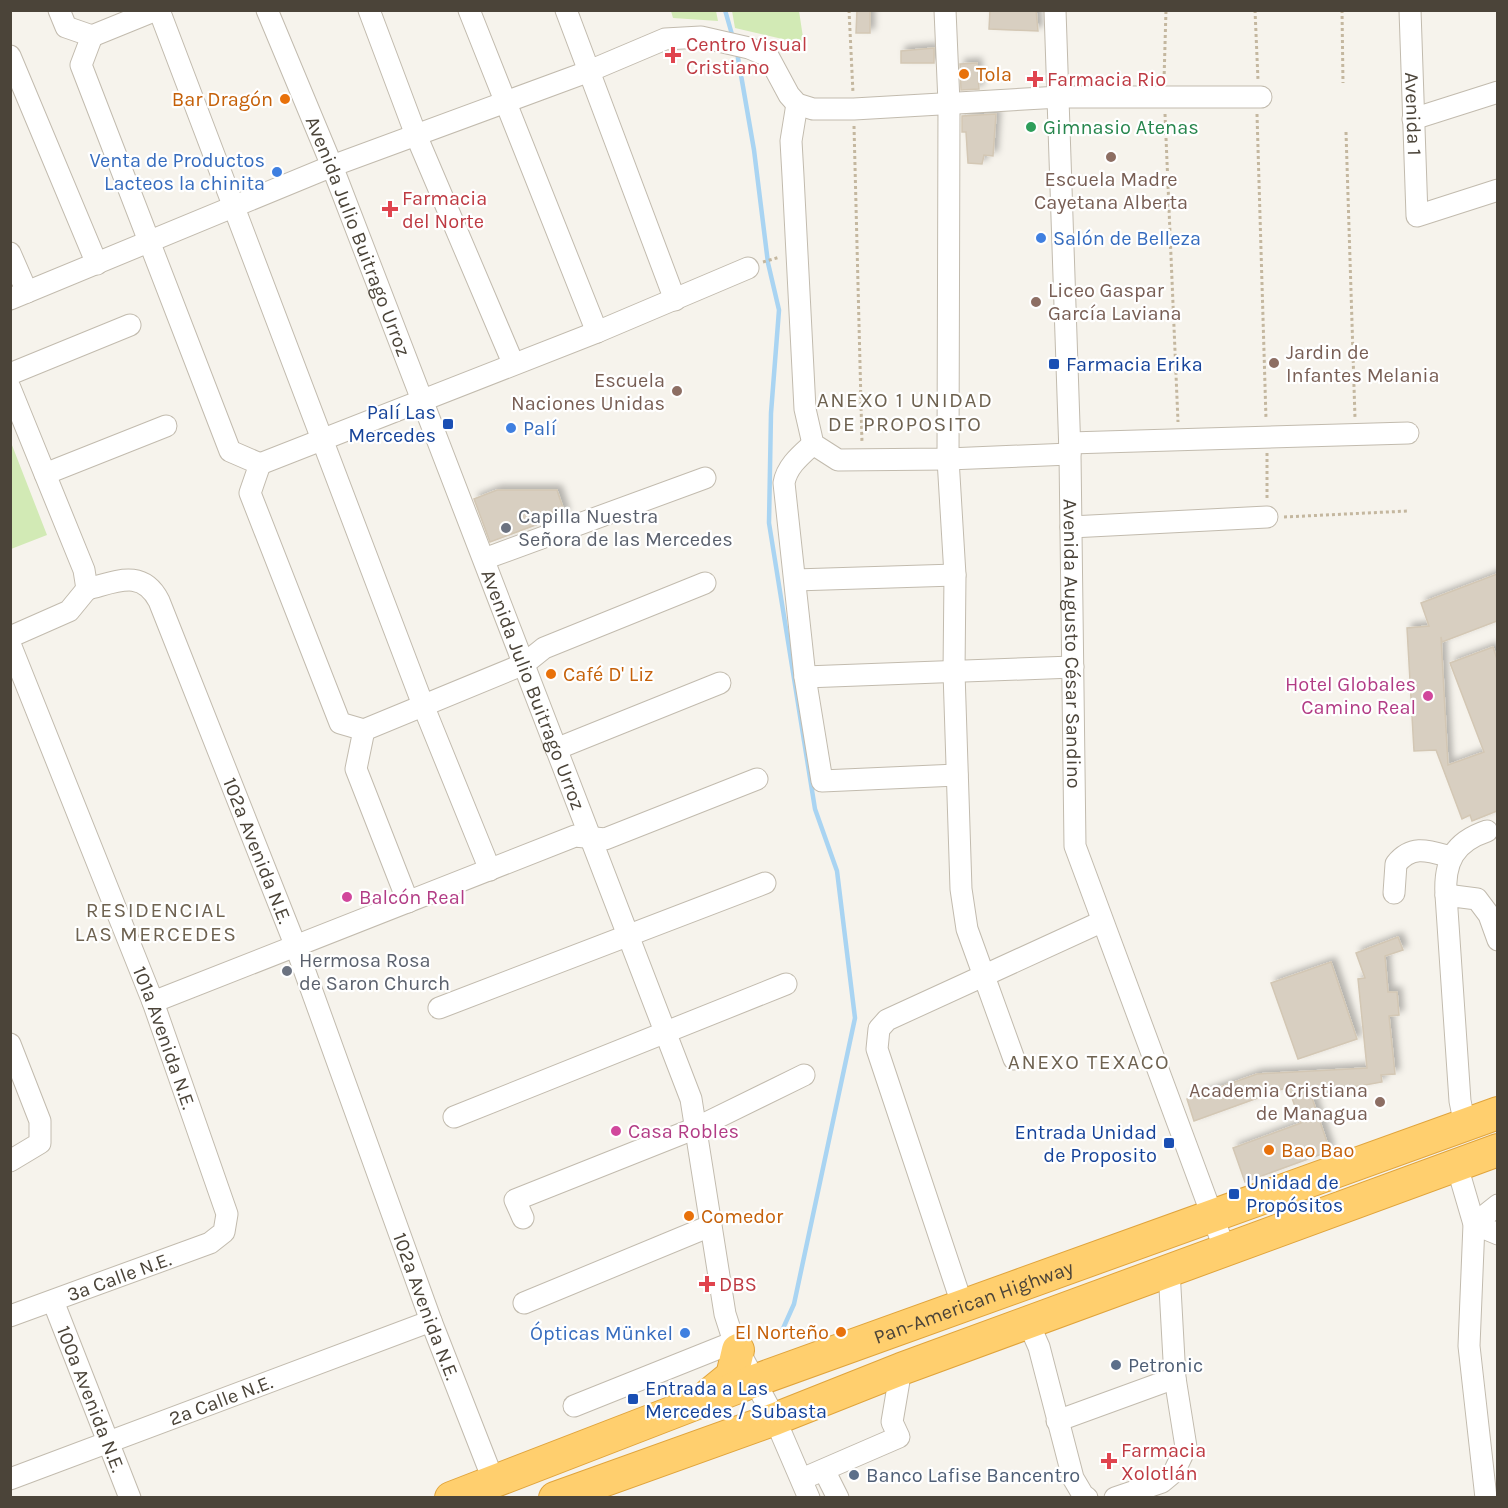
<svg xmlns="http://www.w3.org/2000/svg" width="1508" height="1508" viewBox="0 0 1508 1508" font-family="Karla,sans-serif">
<defs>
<filter id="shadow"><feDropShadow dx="4.5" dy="-4.5" stdDeviation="3" flood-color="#0004"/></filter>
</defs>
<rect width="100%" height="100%" fill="#f6f3ec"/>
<path fill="#d2eab5" d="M671,11H716L718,21L673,18Z
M732,11H799L804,44L735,28Z
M10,440L47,535L11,549H10Z"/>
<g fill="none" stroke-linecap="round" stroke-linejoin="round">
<path stroke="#a9d4f2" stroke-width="4.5" d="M725,10L733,38
M737,52L754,150L768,263L779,310L771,413L769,523L815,809L837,871L855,1018L794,1304L781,1333"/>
</g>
<path fill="#d8cfc1" stroke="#d3c7b4" stroke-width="1.5" filter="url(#shadow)" d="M857,10H870V33H856Z
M990,10H1036L1038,31L989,29Z
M934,48V63H901V51Z
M977,63L979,89L961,90L960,64Z
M996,114L993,156L984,155L982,164L968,163L966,132H962V116Z
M497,490H557L565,514L490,542L474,499Z
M1497,574V621L1442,642L1441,637L1448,765L1484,752L1450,663L1493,647L1497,659V811L1472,821L1470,815L1462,819L1436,750L1414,751L1407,628L1429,626L1421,603Z
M1398,937L1403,950L1385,956L1388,992H1397L1399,1015L1389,1016L1395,1074L1381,1075L1382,1082L1354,1087V1094L1312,1098L1330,1151L1245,1182L1233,1148L1301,1123L1288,1087L1194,1121L1187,1099L1257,1074L1367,1068L1358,979L1365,978L1356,953Z
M1331,962L1357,1039L1298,1059L1271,983Z"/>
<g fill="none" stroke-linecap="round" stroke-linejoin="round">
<g stroke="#c2bbae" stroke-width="23">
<g id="minor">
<path d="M59,10L66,27L92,36L81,65L230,451L260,464L250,493L340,723L364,730L356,769L408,902"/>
<path d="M159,10L423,705L490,870"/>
<path id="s1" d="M267,10L332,166L691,1099L725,1314L734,1342L775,1419L809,1498"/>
<path d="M369,10L416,135L513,363"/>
<path d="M469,10L597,332"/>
<path d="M566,10L675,300"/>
<path d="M945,10L949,103L948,459L955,575L954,672L961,889L967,929L1014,1059"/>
<path id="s2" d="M1055,10L1070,454L1075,846L1225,1250"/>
<path id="s3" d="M1410,10L1417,216L1498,190"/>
<path d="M92,36L156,10"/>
<path d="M10,56L97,264"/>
<path d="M797,104L791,141L793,176L805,409L813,444L838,460L948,459L1070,454"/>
<path d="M1413,119L1498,92"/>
<path d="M10,253L27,292"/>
<path d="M10,299L332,166L587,72L665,39L701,37L749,48L768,56L789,95L797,104L813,109H854L1060,97H1261"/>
<path d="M10,374L130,325"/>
<path d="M10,388L84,570L87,589"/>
<path d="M1070,443L1408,433"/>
<path d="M813,444C801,455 787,466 784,483L805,677L822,781L957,775"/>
<path d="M260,464L597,332L748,268"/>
<path d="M45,474L166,426"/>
<path d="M1071,527L1267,517"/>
<path d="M484,559L705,478"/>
<path d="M795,580L955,575"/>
<path id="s4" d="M87,589C116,582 142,568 159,601L296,947L431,1321L494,1482"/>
<path d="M10,637L69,611L87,589"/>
<path id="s5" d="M10,644L153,1002L227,1214L224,1232L210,1243L10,1316"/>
<path d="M805,677L1073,667"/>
<path d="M364,730L524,664L544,648L705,583"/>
<path d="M556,749L720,683"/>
<path d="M1394,893L1396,864C1412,844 1429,851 1451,857"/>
<path d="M1446,895C1444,862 1454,842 1487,831"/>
<path d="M153,1002L575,836L605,839L757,779"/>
<path d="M439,1008L765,883"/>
<path d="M10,1044L40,1121V1143L10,1161"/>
<path d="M454,1117L786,984"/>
<path d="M1465,1125L1460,1101L1446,895L1477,899L1489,915L1498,940"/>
<path d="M1457,1166L1474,1224L1469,1346L1486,1498"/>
<path d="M1498,1205L1474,1224L1498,1234"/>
<path d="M523,1218L515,1200L696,1128L804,1075"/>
<path id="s6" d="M53,1301L130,1498"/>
<path d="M524,1303L710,1226"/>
<path d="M963,1307L877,1049L879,1029L887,1020L1101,922"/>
<path d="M1028,1322L1039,1347L1073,1478L1083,1495L1087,1498"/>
<path d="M574,1406L734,1342"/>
<path d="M1057,1421L1175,1378"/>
<path d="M824,1470L838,1498"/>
<path id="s7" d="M10,1479L431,1321"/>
<path d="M802,1479L899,1437L892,1422L901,1369"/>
<path d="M1115,1498L1162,1482L1174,1472L1186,1447L1175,1378L1169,1270"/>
</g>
</g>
<g stroke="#e0a43c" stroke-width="34">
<g id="highway">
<path d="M710,1394L732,1376L738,1350"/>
<path id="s8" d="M451,1498L754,1381L1498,1113"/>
<path d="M555,1498L775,1419L901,1369L1498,1150"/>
</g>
</g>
<path stroke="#c4b79f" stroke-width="3" stroke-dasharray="3 3" stroke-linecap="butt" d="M849,10L853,93
M1255,10L1258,80
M1342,10L1343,83
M1164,80L1166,10
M1165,114L1178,422
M1257,114L1266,419
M854,126L862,443
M1346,132L1355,418
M763,262L780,257
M1267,453V500
M1284,517L1408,511"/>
<use href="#minor" stroke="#fff" stroke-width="21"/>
<use href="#highway" stroke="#ffcf6e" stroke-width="32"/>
</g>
<g fill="#e0444e" stroke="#fff" stroke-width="2">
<path d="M670 46h6v6h6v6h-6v6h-6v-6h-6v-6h6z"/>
<path d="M1032 70h6v6h6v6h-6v6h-6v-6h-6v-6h6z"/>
<path d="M387 200h6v6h6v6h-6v6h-6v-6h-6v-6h6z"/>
<path d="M704 1275h6v6h6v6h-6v6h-6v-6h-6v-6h6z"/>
<path d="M1106 1452h6v6h6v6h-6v6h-6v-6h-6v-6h6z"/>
</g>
<g fill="#e8710a" stroke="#fff" stroke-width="2">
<circle cx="964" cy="74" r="6"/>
<circle cx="285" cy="99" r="6"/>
<circle cx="551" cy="674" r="6"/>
<circle cx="1269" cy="1150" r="6"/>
<circle cx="689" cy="1216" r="6"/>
<circle cx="841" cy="1332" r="6"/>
</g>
<circle fill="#2e9e5b" stroke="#fff" stroke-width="2" cx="1031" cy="127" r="6"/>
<g fill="#8d6e63" stroke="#fff" stroke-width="2">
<circle cx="1111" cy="157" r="6"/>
<circle cx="1036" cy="302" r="6"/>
<circle cx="1274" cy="363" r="6"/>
<circle cx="677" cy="391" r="6"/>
<circle cx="1380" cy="1102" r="6"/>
</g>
<g fill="#3f7fe0" stroke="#fff" stroke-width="2">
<circle cx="277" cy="172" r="6"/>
<circle cx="1041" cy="238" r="6"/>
<circle cx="511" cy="428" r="6"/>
<circle cx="685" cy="1333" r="6"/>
</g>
<g fill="#1a4fb4" stroke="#fff" stroke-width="2">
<rect x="1048" y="358" width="12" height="12" rx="3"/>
<rect x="442" y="418" width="12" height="12" rx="3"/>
<rect x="1163" y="1137" width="12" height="12" rx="3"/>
<rect x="1228" y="1188" width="12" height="12" rx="3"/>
<rect x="627" y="1393" width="12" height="12" rx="3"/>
</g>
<g fill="#6b7280" stroke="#fff" stroke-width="2">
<circle cx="506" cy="528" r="6"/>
<circle cx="287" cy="971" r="6"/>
</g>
<g fill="#d1479c" stroke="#fff" stroke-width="2">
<circle cx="1428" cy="696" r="6"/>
<circle cx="347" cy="897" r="6"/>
<circle cx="616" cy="1131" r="6"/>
</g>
<g fill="#5c6f8a" stroke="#fff" stroke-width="2">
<circle cx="1116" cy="1365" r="6"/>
<circle cx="854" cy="1475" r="6"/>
</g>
<g text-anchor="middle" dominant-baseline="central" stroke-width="4.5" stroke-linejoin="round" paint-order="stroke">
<g font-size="20" fill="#be3a42" stroke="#fff" text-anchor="start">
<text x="686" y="44">Centro Visual<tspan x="686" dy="23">Cristiano</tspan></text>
<text x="1047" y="79">Farmacia Rio</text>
<text x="402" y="198">Farmacia<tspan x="402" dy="23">del Norte</tspan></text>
<text x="719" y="1284">DBS</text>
<text x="1121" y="1450">Farmacia<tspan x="1121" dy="23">Xolotlán</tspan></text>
</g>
<g font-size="20" fill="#c56008" stroke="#fff" text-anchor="start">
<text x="976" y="74">Tola</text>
<text x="273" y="99" text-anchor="end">Bar Dragón</text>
<text x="563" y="674">Café D' Liz</text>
<text x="1281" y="1150">Bao Bao</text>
<text x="701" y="1216">Comedor</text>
<text x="829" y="1332" text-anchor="end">El Norteño</text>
</g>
<g font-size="20" fill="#4b4439" stroke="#fff">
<text stroke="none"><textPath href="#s3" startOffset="104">Avenida 1</textPath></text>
<text stroke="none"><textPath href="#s1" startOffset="244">Avenida Julio Buitrago Urroz</textPath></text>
<text stroke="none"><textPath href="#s2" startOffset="634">Avenida Augusto César Sandino</textPath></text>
<text stroke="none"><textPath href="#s1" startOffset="730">Avenida Julio Buitrago Urroz</textPath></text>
<text stroke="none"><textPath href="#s4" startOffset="350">102a Avenida N.E.</textPath></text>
<text stroke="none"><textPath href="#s5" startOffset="423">101a Avenida N.E.</textPath></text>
<text transform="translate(119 1277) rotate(-20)">3a Calle N.E.</text>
<text stroke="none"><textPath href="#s8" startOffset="558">Pan-American Highway</textPath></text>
<text stroke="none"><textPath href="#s4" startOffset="836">102a Avenida N.E.</textPath></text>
<text stroke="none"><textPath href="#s6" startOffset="105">100a Avenida N.E.</textPath></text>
<text stroke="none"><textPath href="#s7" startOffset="225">2a Calle N.E.</textPath></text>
</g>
<g font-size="20" fill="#27864d" stroke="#fff" text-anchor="start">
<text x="1043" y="127">Gimnasio Atenas</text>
</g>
<g font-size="20" fill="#366cbe" stroke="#fff" text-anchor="end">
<text x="265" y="160">Venta de Productos<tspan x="265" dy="23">Lacteos la chinita</tspan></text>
<text x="1053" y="238" text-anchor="start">Salón de Belleza</text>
<text x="523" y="428" text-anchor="start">Palí</text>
<text x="673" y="1333">Ópticas Münkel</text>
</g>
<g font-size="20" fill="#785e54" stroke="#fff" text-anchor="start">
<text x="1111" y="179" text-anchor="middle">Escuela Madre<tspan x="1111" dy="23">Cayetana Alberta</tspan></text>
<text x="1048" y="290">Liceo Gaspar<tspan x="1048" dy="23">García Laviana</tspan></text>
<text x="1286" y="352">Jardin de<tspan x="1286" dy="23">Infantes Melania</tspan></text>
<text x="665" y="380" text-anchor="end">Escuela<tspan x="665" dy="23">Naciones Unidas</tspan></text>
<text x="1368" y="1090" text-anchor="end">Academia Cristiana<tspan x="1368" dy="23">de Managua</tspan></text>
</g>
<g font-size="20" fill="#164399" stroke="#fff" text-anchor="start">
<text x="1066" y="364">Farmacia Erika</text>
<text x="436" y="412" text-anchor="end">Palí Las<tspan x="436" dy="23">Mercedes</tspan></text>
<text x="1157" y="1132" text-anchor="end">Entrada Unidad<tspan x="1157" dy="23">de Proposito</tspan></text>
<text x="1246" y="1182">Unidad de<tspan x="1246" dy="23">Propósitos</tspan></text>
<text x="645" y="1388">Entrada a Las<tspan x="645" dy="23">Mercedes / Subasta</tspan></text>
</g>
<g font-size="20" fill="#5b616d" stroke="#fff" text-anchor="start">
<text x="518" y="516">Capilla Nuestra<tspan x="518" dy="23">Señora de las Mercedes</tspan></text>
<text x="299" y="960">Hermosa Rosa<tspan x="299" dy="23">de Saron Church</tspan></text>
</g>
<g font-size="20" fill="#b23c85" stroke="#fff" text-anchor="start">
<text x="1416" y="684" text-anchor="end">Hotel Globales<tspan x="1416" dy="23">Camino Real</tspan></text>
<text x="359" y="897">Balcón Real</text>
<text x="628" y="1131">Casa Robles</text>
</g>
<g font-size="20" fill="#4e5e75" stroke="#fff" text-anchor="start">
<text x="1128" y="1365">Petronic</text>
<text x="866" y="1475">Banco Lafise Bancentro</text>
</g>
<g font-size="21" letter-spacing="1.5" fill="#6e6250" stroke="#fff">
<text x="905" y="400">ANEXO 1 UNIDAD<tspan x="905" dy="24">DE PROPOSITO</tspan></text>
<text x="156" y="910">RESIDENCIAL<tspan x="156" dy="24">LAS MERCEDES</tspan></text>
<text x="1089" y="1062">ANEXO TEXACO</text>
</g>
</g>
<rect width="1508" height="1508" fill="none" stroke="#4b4439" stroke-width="24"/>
</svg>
